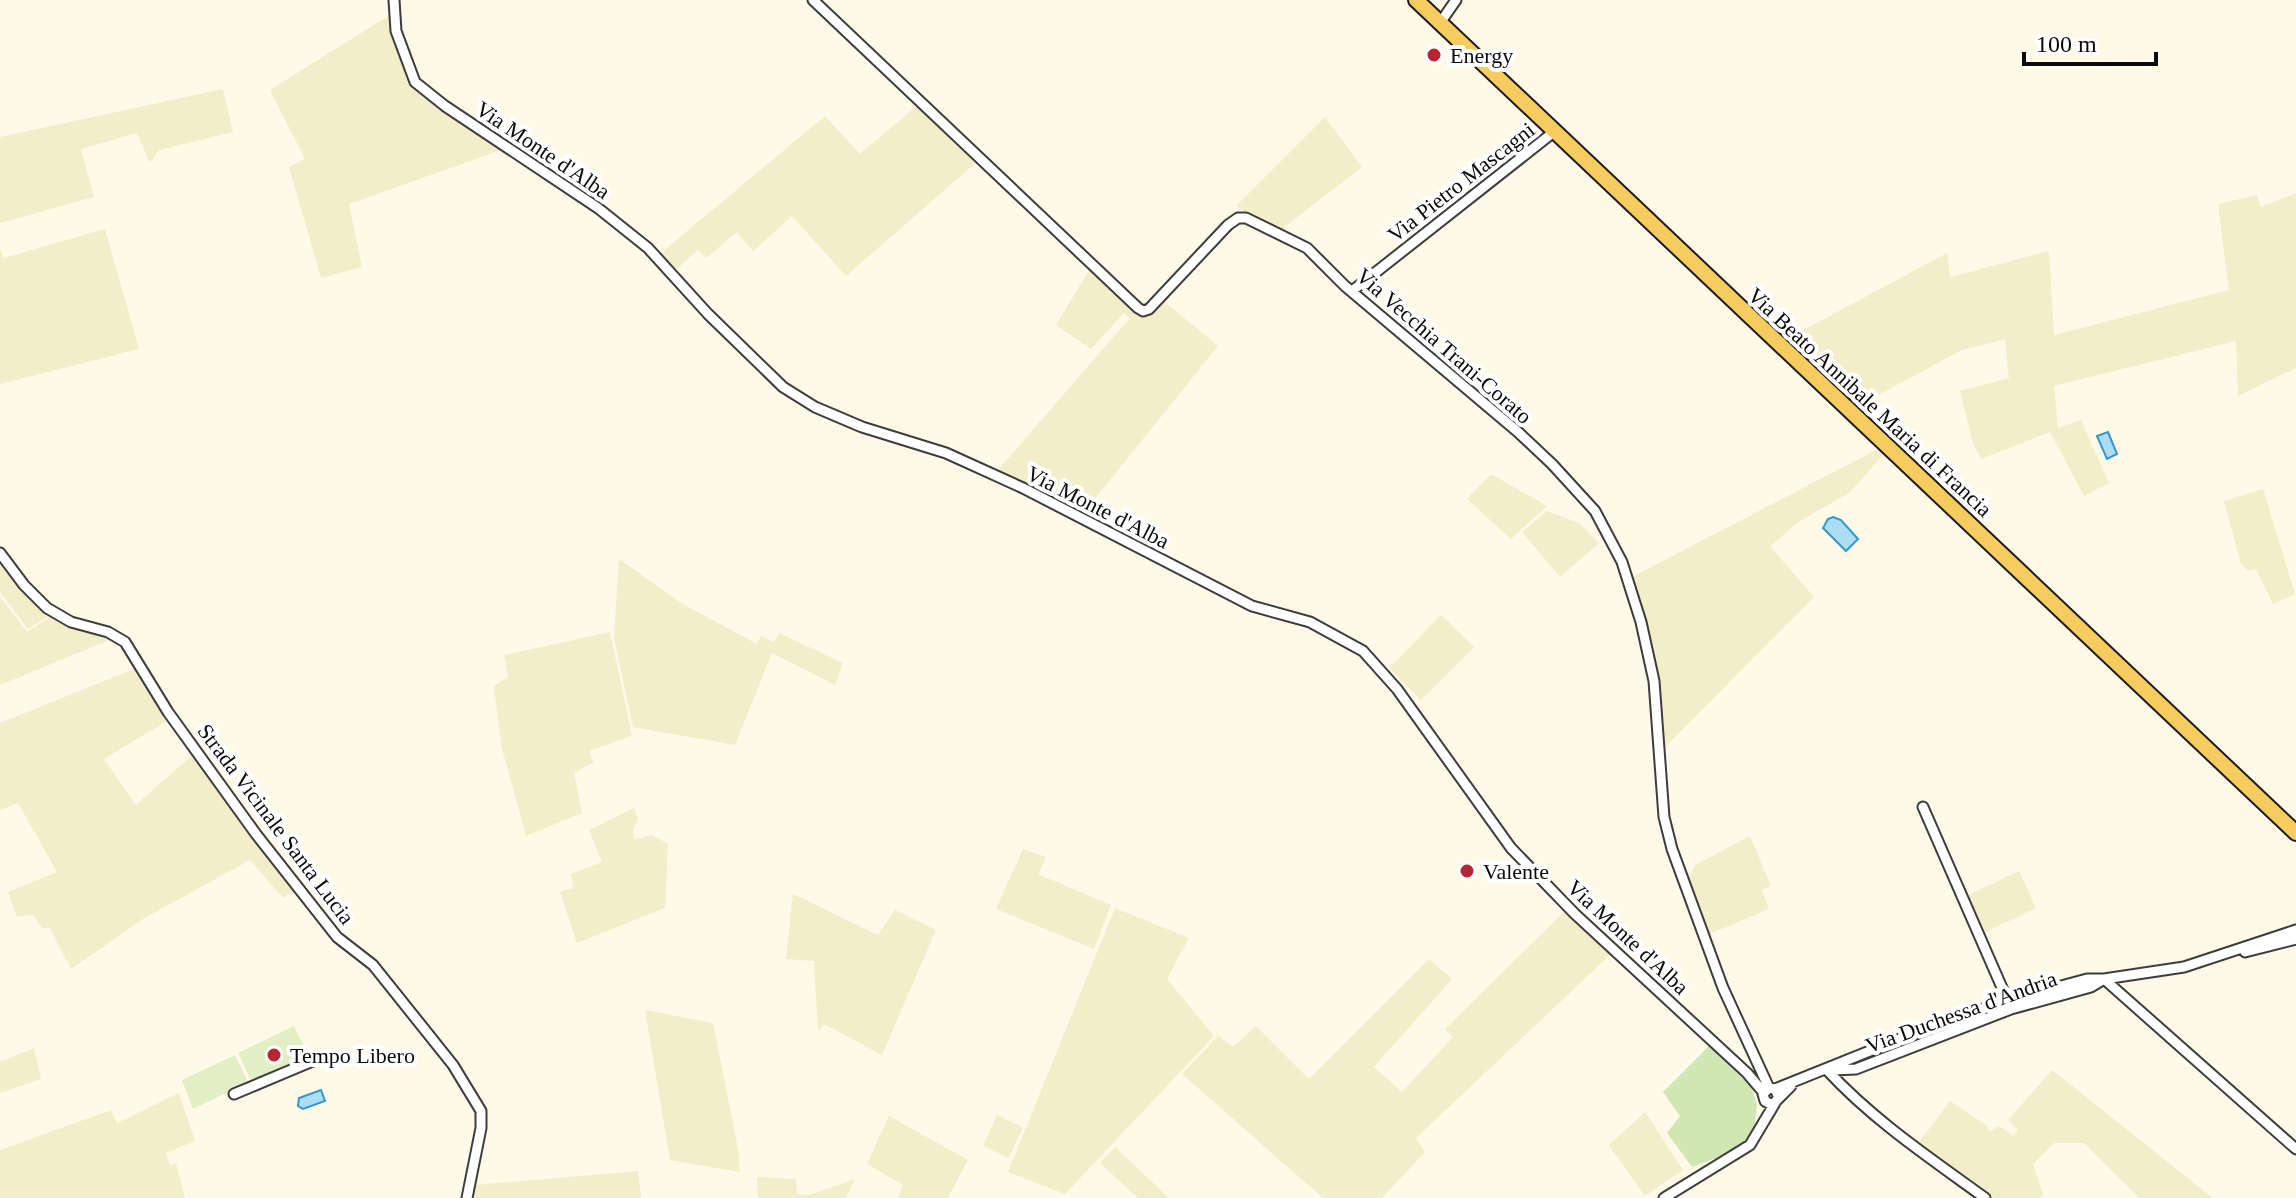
<svg xmlns="http://www.w3.org/2000/svg" width="2296" height="1198" viewBox="0 0 2296 1198" font-family="Georgia,serif">
<rect width="100%" height="100%" fill="#fff9e7"/>
<path fill="#f3eec9" d="M393,13L423,91L504,149L349,204L362,267L321,278L289,167L305,159L270,90Z
M223,89L233,132L159,150L150,163L137,133L81,149L94,197L0,223V137Z
M919,104L979,160L846,276L792,216L753,251L737,232L706,258L698,250L672,273L656,257L825,116L860,154Z
M1325,117L1362,167L1278,232L1236,206Z
M2296,193V368L2238,396L2236,341L2054,386L2058,428L2081,420L2109,483L2084,496L2050,432L1981,459L1973,443L1960,391L2009,378L2005,339L1962,350L1854,408L1781,342L1947,253L1950,277L2049,251L2054,335L2229,290L2218,204L2257,195L2261,207Z
M105,229L139,349L0,384V249L4,258Z
M1091,267L1139,313L1161,299L1218,346L1081,516L997,471L1130,318L1124,313L1091,349L1056,325Z
M1880,448L1885,453L1849,493L1800,521L1770,546L1814,597L1660,752L1653,680L1628,579Z
M1491,474L1547,506L1511,539L1467,499Z
M2263,489L2295,594L2273,604L2256,569L2248,571L2241,564L2224,501Z
M1547,511L1579,523L1599,543L1560,577L1522,532Z
M0,558L53,613L28,629L0,592Z
M619,559L683,604L757,644L761,636L774,642L779,633L843,663L835,685L772,653L735,745L633,727L614,638Z
M0,597L27,632L53,615L112,639L0,685Z
M1441,615L1474,647L1421,700L1389,668Z
M610,632L632,736L589,751L594,762L574,773L582,813L526,836L501,745L494,686L508,677L504,655Z
M139,667L172,718L104,759L136,805L197,751L298,887L283,898L250,860L143,919L71,969L50,928H42L33,915L17,917L8,892L57,872L18,803L0,810V723Z
M634,808L638,819L633,829L634,840L652,835L668,844L665,908L577,943L560,892L573,888L571,874L602,862L589,830Z
M1750,836L1771,886L1762,890L1769,909L1705,936L1686,885L1695,865Z
M1023,849L1046,857L1038,874L1111,905L1094,949L996,909Z
M2019,871L2036,908L1982,934L1964,897Z
M793,894L878,935L895,910L936,930L882,1055L824,1024L818,1032L814,961L786,959Z
M1115,908L1189,938L1167,979L1214,1036L1065,1194L1008,1172Z
M1564,912L1613,952L1416,1138L1425,1152L1382,1198H1323L1182,1074L1218,1036L1233,1047L1256,1026L1309,1079L1429,959L1452,979L1374,1067L1402,1092L1453,1037L1445,1029Z
M645,1010L713,1023L738,1149L740,1172L670,1160Z
M34,1048L41,1079L0,1093V1062Z
M2052,1070L2213,1198H2139L2084,1143H2054L2033,1164L2043,1194L2040,1198H1994L1917,1145L1950,1101L1986,1125L1990,1131L1999,1126L2014,1136L2018,1130L2008,1120Z
M179,1093L195,1141L166,1153L170,1165L176,1164L185,1198H0V1150L111,1110L117,1123Z
M1645,1112L1683,1170L1645,1196L1609,1145Z
M997,1115L1023,1127L1009,1158L983,1146Z
M889,1116L968,1160L948,1198H898L903,1185L867,1164Z
M1115,1147L1169,1198H1138L1100,1163Z
M638,1171L641,1198H463L465,1186Z
M757,1177L796,1179L797,1194L809,1195L855,1179L846,1198H758Z"/>
<path fill="#d0e7b3" d="M1710,1045L1752,1088L1757,1105L1754,1131L1737,1150L1692,1167L1667,1133L1680,1116L1663,1092Z"/>
<path fill="#e2efc4" d="M294,1026L309,1056L251,1080L238,1053Z
M235,1055L248,1082L193,1109L182,1080Z"/>
<path fill="#adddf5" stroke="#3596cb" stroke-width="2" d="M2108,432L2117,454L2107,459L2097,436Z
M1833,517L1841,520L1858,539L1846,551L1823,528L1828,519Z
M321,1090L325,1101L303,1109L298,1106L299,1098Z"/>
<g fill="none" stroke-linecap="round" stroke-linejoin="round">
<g stroke="#3d3d3d" stroke-width="13">
<path id="street" d="M394,0L396,31L415,82L445,106L598,208L648,248L708,314L783,387L815,407L862,427L946,453L1023,488L1252,606L1310,622L1363,651L1397,689L1511,848L1575,914L1747,1073L1764,1093
M813,0L1138,308L1143,311L1149,309L1228,225L1238,218H1246L1307,248L1345,286L1518,432L1552,464L1595,511L1622,562L1641,622L1654,681L1664,817L1672,849L1723,988L1769,1088
M1440,23L1456,0
M1352,291L1555,131
M0,553L24,585L47,608L71,622L108,632L125,642L168,712L256,834L337,937L373,965L453,1065L481,1111V1128L467,1198
M1923,807L2010,1006
M2245,952L2296,939
M2104,979L2296,1149
M1827,1070C1873,1120 1930,1158 1985,1198
M1832,1070L1856,1069L2011,1009L2091,987L2101,981
M1775,1089L1922,1030L2006,1001L2087,979H2104L2184,967L2296,930
M234,1094L315,1060
M1779,1098L1775,1089L1769,1088L1763,1094L1765,1101L1772,1105L1791,1086
M1664,1198L1750,1145L1775,1103"/>
</g>
<g stroke="#1b1b1b" stroke-width="18">
<path id="primary" d="M1416,0L2296,833"/>
</g>
<use href="#street" stroke="#fff" stroke-width="9"/>
<use href="#primary" stroke="#f7cc5f" stroke-width="14"/>
</g>
<g fill="#b72532" stroke="#fff" stroke-width="3">
<circle cx="1434" cy="55" r="8"/>
<circle cx="1467" cy="871" r="8"/>
<circle cx="274" cy="1055" r="8"/>
</g>
<g text-anchor="middle" dominant-baseline="central" stroke-width="8" stroke-linejoin="round" paint-order="stroke">
<g font-size="22" fill="#0a0a0a" stroke="#fff" text-anchor="start">
<text x="1450" y="55">Energy</text>
<text x="1483" y="871">Valente</text>
<text x="290" y="1055">Tempo Libero</text>
</g>
<g font-size="22" fill="#0a0a0a" stroke="#fff">
<text transform="translate(543 150) rotate(34)">Via Monte d'Alba</text>
<text transform="translate(1461 182) rotate(-38)">Via Pietro Mascagni</text>
<text transform="translate(1444 346) rotate(41)">Via Vecchia Trani-Corato</text>
<text transform="translate(1870 402) rotate(43)">Via Beato Annibale Maria di Francia</text>
<text transform="translate(1098 507) rotate(27)">Via Monte d'Alba</text>
<text transform="translate(276 824) rotate(53)">Strada Vicinale Santa Lucia</text>
<text transform="translate(1628 937) rotate(43)">Via Monte d'Alba</text>
<text transform="translate(1961 1012) rotate(-20)">Via Duchessa d'Andria</text>
</g>
</g>
<path d="M2024 52v12h132v-12" fill="none" stroke="#0a0a0a" stroke-width="4"/>
<text x="2036" y="52" font-size="24" fill="#0a0a0a" stroke="#ffffff" stroke-width="6" paint-order="stroke">100 m</text>
</svg>
